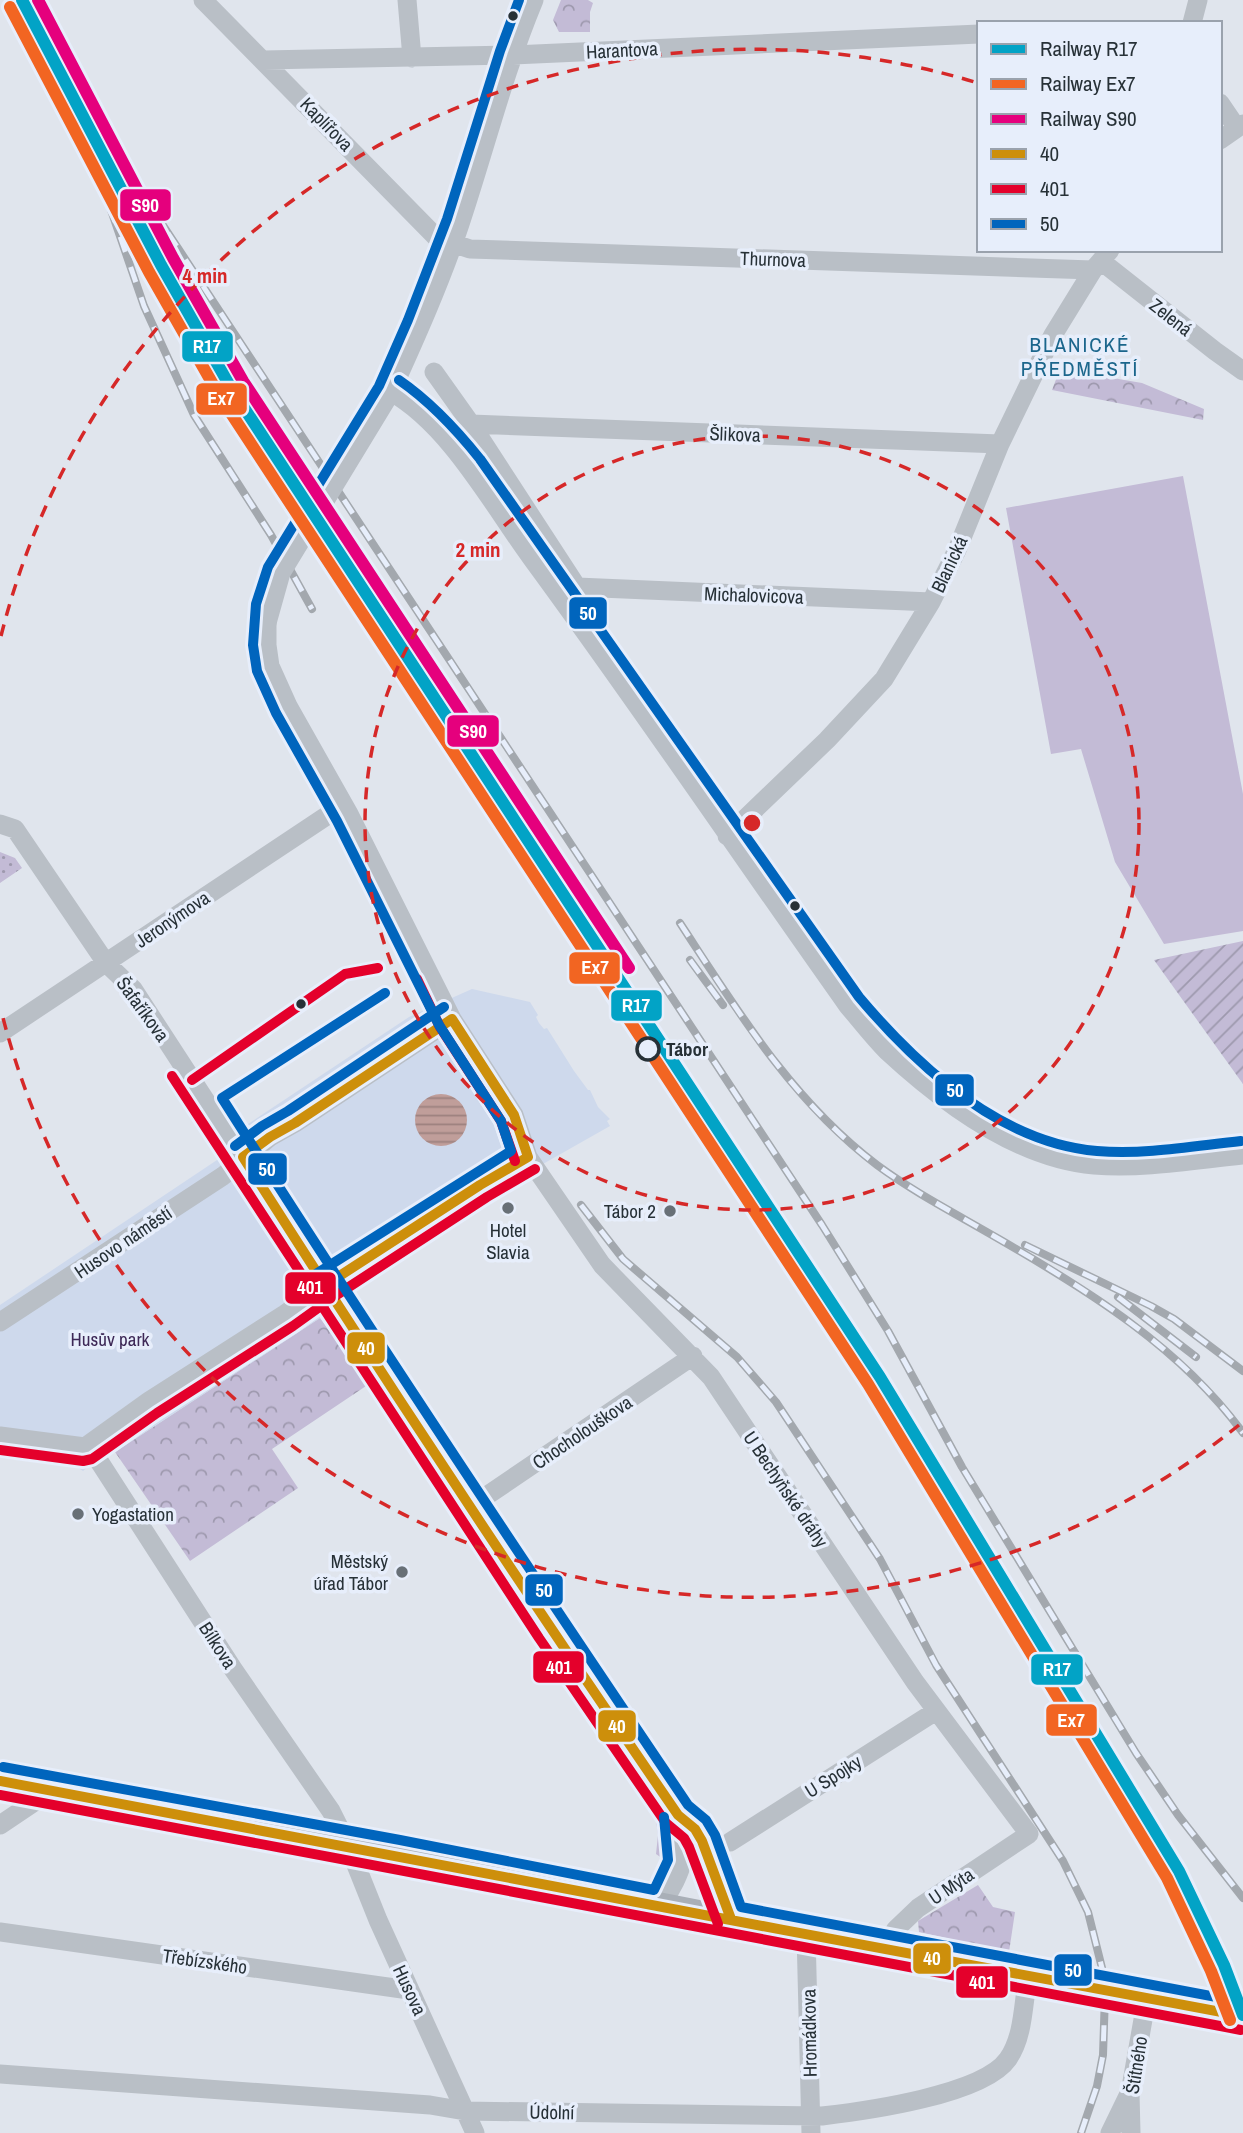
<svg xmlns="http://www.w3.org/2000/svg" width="1243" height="2133" viewBox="0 0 1243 2133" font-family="'Archivo Narrow',sans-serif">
<defs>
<pattern id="grass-dots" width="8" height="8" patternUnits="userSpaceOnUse" patternTransform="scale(1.75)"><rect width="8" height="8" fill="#c3bbd6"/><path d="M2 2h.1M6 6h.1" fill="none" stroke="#9e99ae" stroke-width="1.8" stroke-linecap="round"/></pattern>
<pattern id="park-crowns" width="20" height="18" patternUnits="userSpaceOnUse" patternTransform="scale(1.75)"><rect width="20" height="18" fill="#c3bbd6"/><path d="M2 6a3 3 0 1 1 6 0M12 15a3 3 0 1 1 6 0" fill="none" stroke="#9e99ae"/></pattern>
<pattern id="garden-furrows" width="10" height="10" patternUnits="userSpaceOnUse" patternTransform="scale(1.75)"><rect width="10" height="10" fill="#c3bbd6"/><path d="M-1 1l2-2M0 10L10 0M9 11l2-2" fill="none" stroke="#9e99ae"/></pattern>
<pattern id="water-rules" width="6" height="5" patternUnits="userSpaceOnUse" patternTransform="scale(1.75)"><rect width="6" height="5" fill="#c09e9a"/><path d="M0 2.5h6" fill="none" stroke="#9c817e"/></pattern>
</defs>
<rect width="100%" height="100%" fill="#e0e5ed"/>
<path fill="url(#grass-dots)" d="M0,852L15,858L22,868L0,883Z
M658,1819C667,1832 673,1845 666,1861L656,1854L658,1835L656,1820Z"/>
<path fill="url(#park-crowns)" d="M561,0H588L593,3L590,12V32H559L553,20Z
M1060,369L1142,383L1204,409L1203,420L1052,390Z
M320,1318L369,1384L272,1449L298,1488L190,1561L115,1452Z
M978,1885L993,1907L1015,1912L1009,1952L919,1932L918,1921Z"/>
<path fill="url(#garden-furrows)" d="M1243,941V1084L1154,960Z"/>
<path fill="#c3bbd6" d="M1183,476L1243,794V931L1164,944L1115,862L1081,749L1051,754L1006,508Z"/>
<path fill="#ced9ec" d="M472,989L530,1002L538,1015L536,1017L539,1023L544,1029L547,1028L574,1071L588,1090H590L598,1107L610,1119L607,1121L610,1126L520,1177L348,1292L335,1302L320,1318L115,1452L107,1451L83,1471L77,1467L0,1458V1305L220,1158L248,1124L409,1017Z"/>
<path fill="url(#water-rules)" d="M415 1120a26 26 0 1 1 52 0a26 26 0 1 1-52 0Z"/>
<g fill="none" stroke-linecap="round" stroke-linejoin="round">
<path stroke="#b9bfc6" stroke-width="19" d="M203,0L437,238L470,249L1093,270
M407,0L412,58
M534,0C504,72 485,149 460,224C441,281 416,337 391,392C450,425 493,506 533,560C641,707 743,858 848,1006C861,1021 873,1037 887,1051C942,1102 1017,1159 1094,1165C1143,1169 1194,1160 1243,1155
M1192,23L1198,0
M264,60L513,55L979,34
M1220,103L1237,128
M1220,140L1243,124
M1101,261L1215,351L1243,371
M434,372L471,424L577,587L567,592
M471,424L1000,444
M577,587L931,602
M267,623V645L270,666L288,706L349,814L452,1019L514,1115L528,1157L543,1179L602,1265L711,1377L915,1682L1029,1834L918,1908L896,1929L884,1949
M0,824L15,829L106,963L133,989L470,1507L678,1815L695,1829L702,1841L731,1919
M727,836L827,740L884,679L931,602L957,550L1000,444L1053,335L1093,270L1110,250
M0,1033L343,805
M0,1322L223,1176L270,1137L295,1123L452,1019
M0,1436L85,1447L149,1401L285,1314L324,1286L480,1185L528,1157
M85,1447L97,1458L233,1669L331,1811L348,1845L378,1920L475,2133
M470,1507L693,1356
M0,1825L52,1790
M730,1842L936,1711
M661,1906C686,1863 686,1863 678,1815
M0,1932L409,1990
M806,1933L811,2133
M0,2074L430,2105L465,2111L822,2116C865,2111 983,2095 1008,2059C1024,2036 1023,2003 1028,1976
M1110,2133L1128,2096
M1131,2133L1130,2093L1147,1997"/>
<path stroke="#a9afb7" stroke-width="26" d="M0,1781L397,1854L1000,1972L1243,2016"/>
<g stroke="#a3a8ae" stroke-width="8">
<path id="rail" d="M85,96L131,177L166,230L822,1225L888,1331L962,1467L1136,1753L1178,1815L1243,1898
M89,146L144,306L194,415L271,535L312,609
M680,923C737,1010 792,1101 877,1165C915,1193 958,1215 999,1239C1089,1291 1181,1348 1243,1433
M690,960L723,1005
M581,1205L623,1259L737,1357L776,1402L880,1559L936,1665L1063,1861L1088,1912L1102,1968L1105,1995L1103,2055L1097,2086L1081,2133
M1025,1245L1151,1306L1174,1319L1243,1371
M1118,1297L1196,1357"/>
</g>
<use href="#rail" stroke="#e7eefb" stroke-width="5" stroke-dasharray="16" stroke-linecap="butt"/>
<path stroke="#b9bfc6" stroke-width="19" d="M267,623L281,573L391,392"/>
<g stroke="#e7eefb" stroke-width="16">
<path id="bus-1" d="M452,1019L514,1115L528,1157
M243,1157C384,1379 529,1598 678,1815L695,1829L702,1841L731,1919
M243,1157L270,1137L295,1123L452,1019
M324,1286L480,1185L528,1157
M0,1781C415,1857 828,1941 1243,2016"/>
</g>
<g stroke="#e7eefb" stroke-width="16">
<path id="bus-2" d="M417,979L440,1027L501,1121L515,1161
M172,1076L539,1638L666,1823L684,1838L689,1847L718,1924
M192,1080L345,974L378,968
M0,1450L83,1461L92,1459L157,1413L293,1326L332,1298L487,1197L535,1169
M0,1795C414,1871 826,1955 1241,2030"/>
</g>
<g stroke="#e7eefb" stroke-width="16">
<path id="bus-3" d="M399,380C431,402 456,429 480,459L859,997C918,1067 1001,1143 1097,1151C1145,1155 1194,1146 1241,1141
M385,993L222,1098C374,1337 530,1571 688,1805L706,1820L715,1835L741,1907L1243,2002
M235,1146L262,1126L288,1111L444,1007
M316,1274L511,1151L501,1121L439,1025L337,821L276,713L257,671L253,645L256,604L268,567L379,386L408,320L447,219L500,51L519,0
M3,1767L400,1840L654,1890L668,1860L664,1817"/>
</g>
<use href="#bus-1" stroke="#cd8f0b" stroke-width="10"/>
<use href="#bus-2" stroke="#e4002b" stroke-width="10"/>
<use href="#bus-3" stroke="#0065bd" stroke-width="10"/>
<g stroke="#e7eefb" stroke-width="18">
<path id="rail-1" d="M22,0L161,265L231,388L880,1377L1179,1871L1224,1965L1243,2015"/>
</g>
<g stroke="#e7eefb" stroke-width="18">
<path id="rail-2" d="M10,7L149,272L219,395L868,1384L1167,1878L1211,1971L1230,2020"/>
</g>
<g stroke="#e7eefb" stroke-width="18">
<path id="rail-3" d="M38,0L173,258L243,381L629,968"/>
</g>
<use href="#rail-1" stroke="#02a3c6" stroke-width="12"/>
<use href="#rail-2" stroke="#f26522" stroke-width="12"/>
<use href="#rail-3" stroke="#e5007d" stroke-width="12"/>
</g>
<g fill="none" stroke="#d62828" stroke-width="3.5" stroke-dasharray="12 9">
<circle cx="752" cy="823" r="387"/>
<path d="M1239 1425A774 774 0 0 1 1 1010M1 636A774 774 0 0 1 978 83"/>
</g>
<g fill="#273137" stroke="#e7eefb" stroke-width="2.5">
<circle cx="513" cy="16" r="6"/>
<circle cx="795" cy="906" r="6"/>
<circle cx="301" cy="1004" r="6"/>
</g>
<circle fill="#e7eefb" stroke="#273137" stroke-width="3.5" cx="648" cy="1049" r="11"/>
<g fill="#687077" stroke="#e7eefb" stroke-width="2.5">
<circle cx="508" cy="1208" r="7"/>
<circle cx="670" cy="1211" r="7"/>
<circle cx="78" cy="1514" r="7"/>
<circle cx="402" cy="1572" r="7"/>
</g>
<g text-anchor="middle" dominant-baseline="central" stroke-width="7" stroke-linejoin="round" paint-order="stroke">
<g font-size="19" fill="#273137" stroke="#e7eefb">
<text transform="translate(622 50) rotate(-3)">Harantova</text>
<text transform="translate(327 124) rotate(46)">Kaplířova</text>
<text transform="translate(773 259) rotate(2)">Thurnova</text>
<text transform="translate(1171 317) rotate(38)">Zelená</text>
<text transform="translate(735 434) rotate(2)">Šlikova</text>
<text transform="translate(949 564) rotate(-65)">Blanická</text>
<text transform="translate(754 595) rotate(2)">Michalovicova</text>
<text transform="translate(172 919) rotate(-34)">Jeronýmova</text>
<text transform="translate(143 1009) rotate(54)">Šafaříkova</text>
<text transform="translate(123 1242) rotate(-34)">Husovo náměstí</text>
<text transform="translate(582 1432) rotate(-34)">Chocholouškova</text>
<text transform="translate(786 1489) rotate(56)">U Bechyňské dráhy</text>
<text transform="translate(218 1645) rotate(57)">Bílkova</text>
<text transform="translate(833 1776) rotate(-32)">U Spojky</text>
<text transform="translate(951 1886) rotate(-34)">U Mýta</text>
<text transform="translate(205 1961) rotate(8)">Třebízského</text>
<text transform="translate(410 1990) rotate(65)">Husova</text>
<text transform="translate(809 2033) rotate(-91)">Hromádkova</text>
<text transform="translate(1136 2065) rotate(-81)">Štítného</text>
<text transform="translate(552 2112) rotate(1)">Údolní</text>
</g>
<g font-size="19" font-weight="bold" fill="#273137" stroke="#e7eefb" text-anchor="start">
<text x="666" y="1049">Tábor</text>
</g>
<g font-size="19" fill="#273137" stroke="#e7eefb" text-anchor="end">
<text x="656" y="1211">Tábor 2</text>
<text x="508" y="1230" text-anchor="middle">Hotel<tspan x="508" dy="22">Slavia</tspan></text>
<text x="92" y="1514" text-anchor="start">Yogastation</text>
<text x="388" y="1561">Městský<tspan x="388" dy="22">úřad Tábor</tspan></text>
</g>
<g font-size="19" fill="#3e2957" stroke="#e7eefb">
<text x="110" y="1339">Husův park</text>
</g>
<g font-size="21" letter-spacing="2" fill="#1b668c" stroke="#e7eefb">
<text x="1080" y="344">BLANICKÉ<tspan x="1080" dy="24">PŘEDMĚSTÍ</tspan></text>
</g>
</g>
<circle cx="752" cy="823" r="10" fill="#d62828" stroke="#e7eefb" stroke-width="3.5"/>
<g font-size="21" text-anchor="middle" font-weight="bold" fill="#d62828" stroke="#e7eefb" stroke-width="7" stroke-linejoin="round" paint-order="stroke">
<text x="205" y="283">4 min</text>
<text x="478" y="557">2 min</text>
</g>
<g stroke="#e7eefb" stroke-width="2.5">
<rect x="119" y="188" width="53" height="34" rx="7" fill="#e5007d"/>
<rect x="181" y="330" width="53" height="33" rx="7" fill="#02a3c6"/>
<rect x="195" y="382" width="53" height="34" rx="7" fill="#f26522"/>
<rect x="568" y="596" width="40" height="34" rx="7" fill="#0065bd"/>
<rect x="446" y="714" width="54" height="34" rx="7" fill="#e5007d"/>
<rect x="568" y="951" width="53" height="34" rx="7" fill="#f26522"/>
<rect x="610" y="989" width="53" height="33" rx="7" fill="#02a3c6"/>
<rect x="934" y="1073" width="41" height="34" rx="7" fill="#0065bd"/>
<rect x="247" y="1152" width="41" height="34" rx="7" fill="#0065bd"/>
<rect x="284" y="1271" width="53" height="34" rx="7" fill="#e4002b"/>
<rect x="346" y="1331" width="40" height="34" rx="7" fill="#cd8f0b"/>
<rect x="524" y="1573" width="40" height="34" rx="7" fill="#0065bd"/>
<rect x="532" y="1650" width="53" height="34" rx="7" fill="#e4002b"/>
<rect x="1030" y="1653" width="54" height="33" rx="7" fill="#02a3c6"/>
<rect x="1045" y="1703" width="53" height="34" rx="7" fill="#f26522"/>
<rect x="597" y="1709" width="40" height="34" rx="7" fill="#cd8f0b"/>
<rect x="912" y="1942" width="40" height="33" rx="7" fill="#cd8f0b"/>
<rect x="1053" y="1953" width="40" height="34" rx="7" fill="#0065bd"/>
<rect x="955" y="1965" width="54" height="34" rx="7" fill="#e4002b"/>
</g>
<g font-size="19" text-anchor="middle" font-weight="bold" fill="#fff">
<text x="145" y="212">S90</text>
<text x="207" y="353">R17</text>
<text x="221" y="405">Ex7</text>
<text x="588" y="620">50</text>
<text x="473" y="738">S90</text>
<text x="595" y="974">Ex7</text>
<text x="636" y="1012">R17</text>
<text x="955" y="1097">50</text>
<text x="267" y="1176">50</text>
<text x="310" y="1294">401</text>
<text x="366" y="1355">40</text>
<text x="544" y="1597">50</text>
<text x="559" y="1674">401</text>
<text x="1057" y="1676">R17</text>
<text x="1071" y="1727">Ex7</text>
<text x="617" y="1733">40</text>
<text x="932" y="1965">40</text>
<text x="1073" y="1977">50</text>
<text x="982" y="1989">401</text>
</g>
<rect x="977" y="21" width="245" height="231" fill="#e7eefb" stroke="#9aa2ad" stroke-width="2"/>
<rect x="991" y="44" width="35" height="10" fill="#02a3c6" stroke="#9aa2ad" stroke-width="2"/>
<text x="1040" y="56" font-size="21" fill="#273137">Railway R17</text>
<rect x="991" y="79" width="35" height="10" fill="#f26522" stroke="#9aa2ad" stroke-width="2"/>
<text x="1040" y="91" font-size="21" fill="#273137">Railway Ex7</text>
<rect x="991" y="114" width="35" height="10" fill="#e5007d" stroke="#9aa2ad" stroke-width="2"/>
<text x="1040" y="126" font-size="21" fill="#273137">Railway S90</text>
<rect x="991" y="149" width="35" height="10" fill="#cd8f0b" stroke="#9aa2ad" stroke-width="2"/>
<text x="1040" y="161" font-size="21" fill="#273137">40</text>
<rect x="991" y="184" width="35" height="10" fill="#e4002b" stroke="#9aa2ad" stroke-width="2"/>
<text x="1040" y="196" font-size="21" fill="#273137">401</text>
<rect x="991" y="219" width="35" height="10" fill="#0065bd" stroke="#9aa2ad" stroke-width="2"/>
<text x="1040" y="231" font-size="21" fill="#273137">50</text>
</svg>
